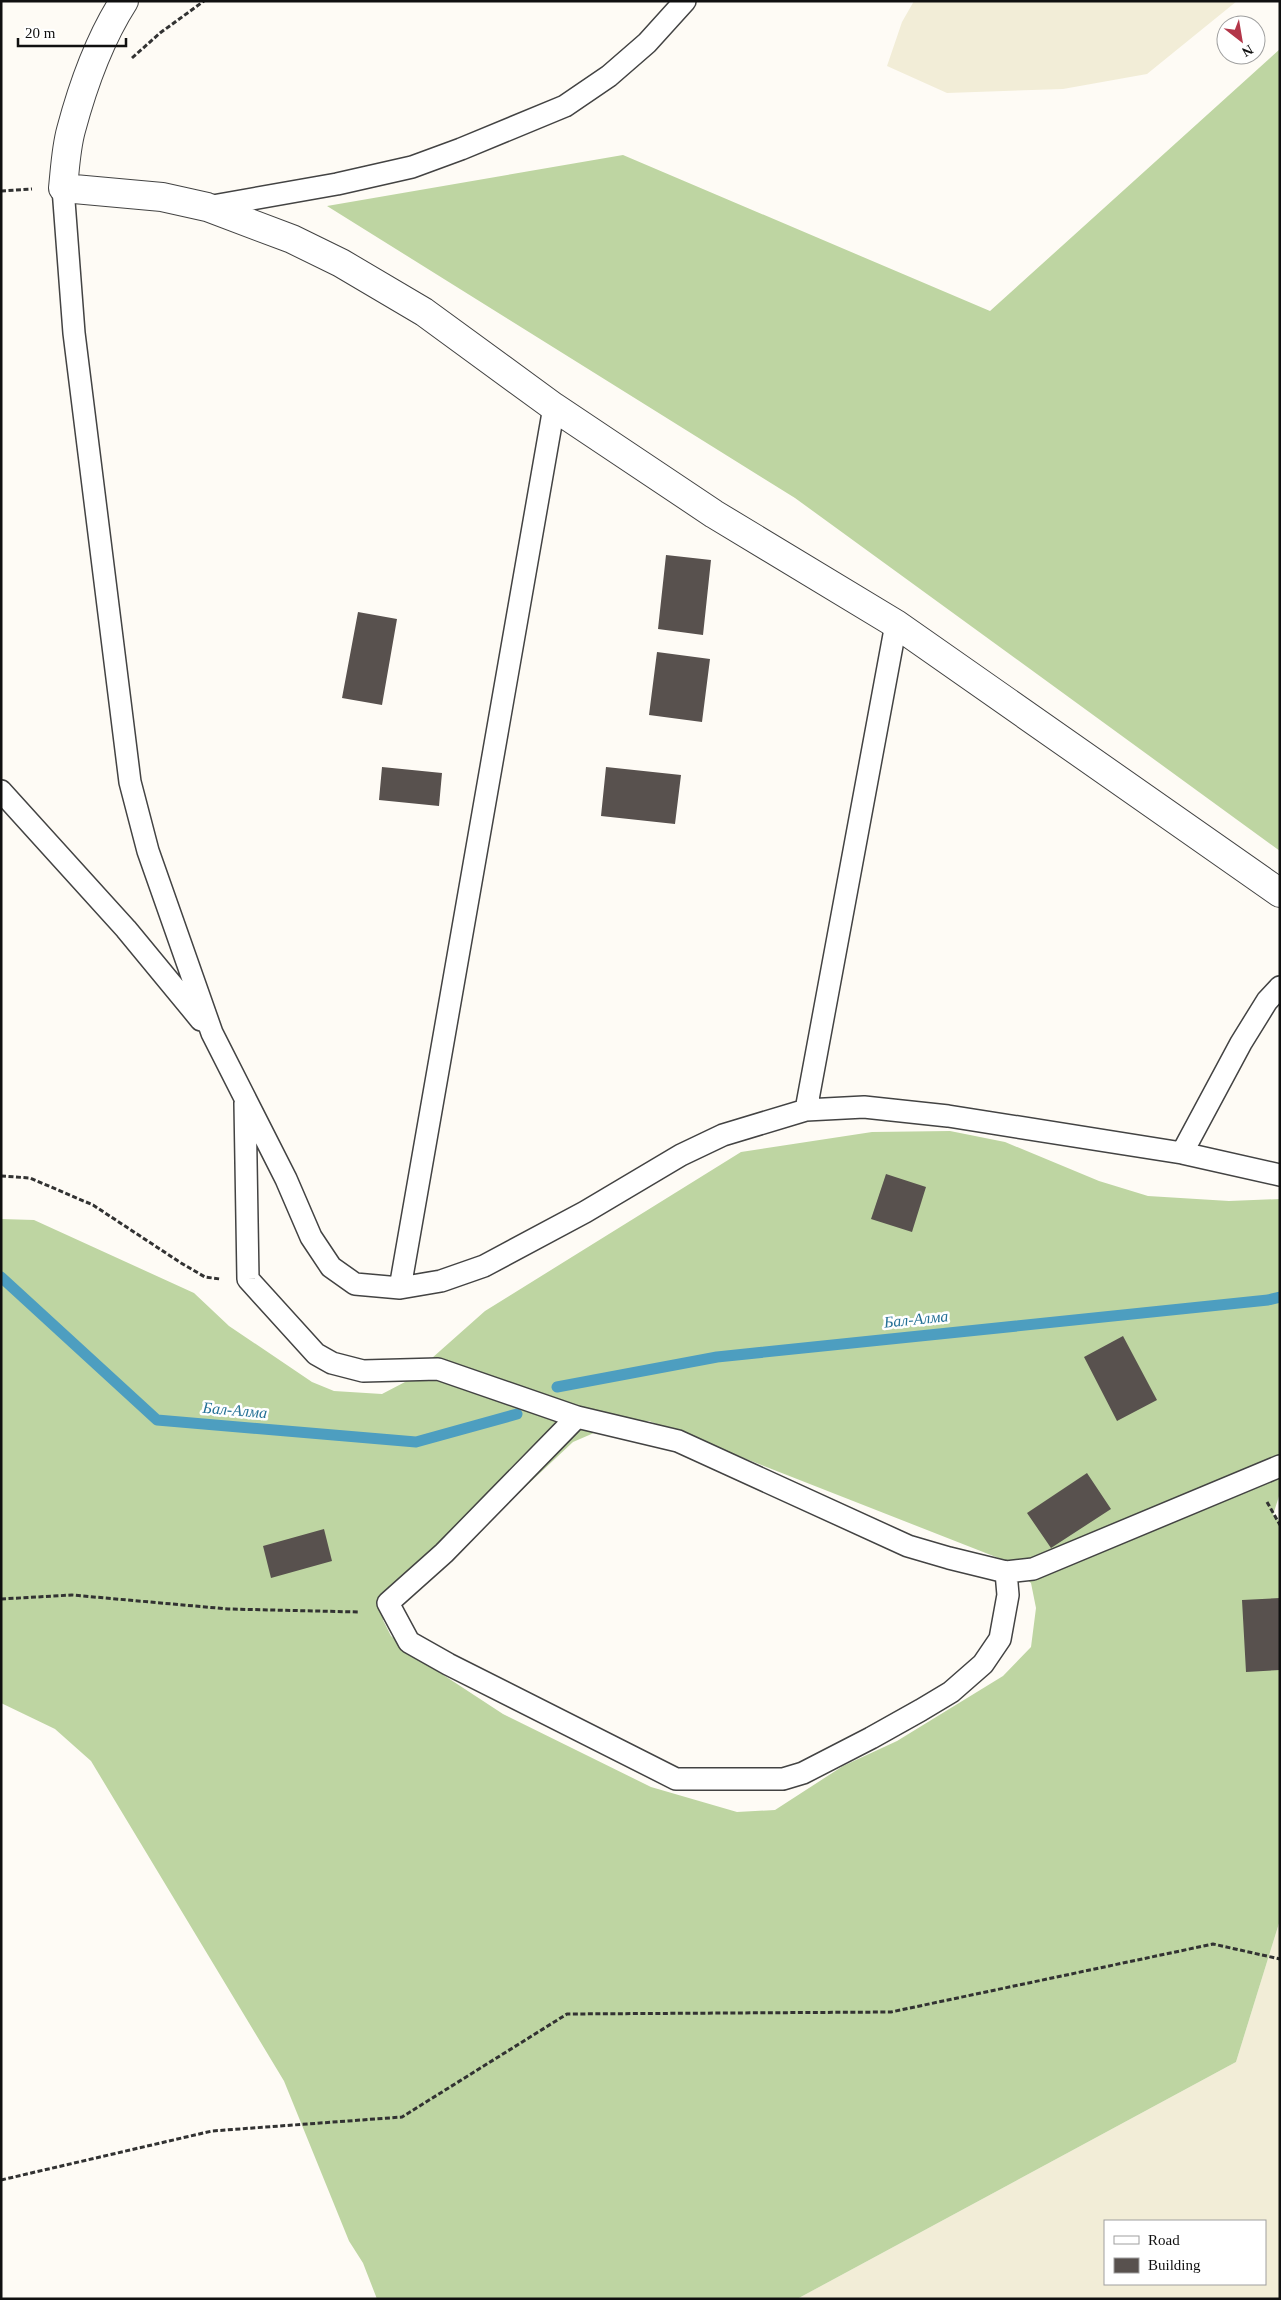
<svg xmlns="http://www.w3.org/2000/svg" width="1281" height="2300" viewBox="0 0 1281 2300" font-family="'Times New Roman',serif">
<rect width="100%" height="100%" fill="#fefbf5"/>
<path fill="#f2edd7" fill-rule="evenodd" d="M914,1H1237L1147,74L1063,89L947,93L887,66L902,22Z
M1280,1920V2299H797L1236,2062ZM1105,2221H1265V2284H1105Z"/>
<path fill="#bed5a2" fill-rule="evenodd" d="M1280,49V851L795,498L327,206L623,155L990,311Z
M950,1131L1005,1142L1099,1181L1148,1196L1229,1201L1280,1199V1493L1273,1515L1280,1522V1920L1236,2062L797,2299H377L363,2263L349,2241L284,2081L91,1761L55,1729L1,1703V1219L34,1220L194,1293L229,1326L312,1382L334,1391L382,1394L405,1382L485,1311L741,1152L872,1132ZM649,1421L1001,1559L1031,1583L1036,1608L1031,1647L1003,1676L897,1741L843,1766L775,1810L737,1812L651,1787L503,1714L422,1661L391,1636L383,1620L573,1442L610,1426Z"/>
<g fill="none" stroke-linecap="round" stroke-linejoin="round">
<path stroke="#4d9ec0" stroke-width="11" d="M1,1277L157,1420L416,1442L517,1414
M557,1387L717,1357L1268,1300L1280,1297"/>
</g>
<path fill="#58514e" d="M666,555L711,560L703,635L658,629Z
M358,612L397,619L382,705L342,698Z
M657,652L710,659L702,722L649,715Z
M382,767L442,773L439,806L379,800Z
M606,767L681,775L675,824L601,816Z
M886,1174L926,1187L912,1232L871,1219Z
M1123,1336L1157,1400L1117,1421L1084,1357Z
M1087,1473L1111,1509L1051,1548L1027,1513Z
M324,1529L332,1561L271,1578L263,1546Z
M1280,1598V1670L1246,1672L1242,1600Z"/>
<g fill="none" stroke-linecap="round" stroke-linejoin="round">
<g stroke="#434343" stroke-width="24">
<path id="service" d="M63,188L74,333L130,782L148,851L212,1033L286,1179L311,1237L331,1267L355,1284L400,1288L441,1281L484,1266L585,1212L681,1155L723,1135L806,1110L864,1107L948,1116L1182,1153L1280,1175
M207,207L337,184L412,167L461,149L565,106L609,76L647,43L685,1
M1,791L126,929L201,1020
M245,1103L248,1279L316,1354L332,1363L363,1371L438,1369L577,1417L678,1441L908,1546L949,1558L1006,1572L1033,1569L1280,1466
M806,1110L896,624
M1182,1153L1241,1043L1267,1001L1280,987
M400,1288L554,407
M577,1417L444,1553L388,1603L409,1642L448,1664L676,1779H783L803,1773L871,1738L921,1710L951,1692L983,1664L1000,1639L1008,1595L1006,1572"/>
</g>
<g stroke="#434343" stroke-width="30">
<path id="minor" d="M124,1C99,40 83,85 71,130C66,148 65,169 63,188L162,197L207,207L292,239L341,263L424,312L554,407L714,514L896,624L1280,893"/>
</g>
<path stroke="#323232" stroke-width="3" stroke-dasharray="5 2.5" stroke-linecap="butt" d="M132,58L160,33L204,1
M1,191L32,189
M1,1176L30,1178L93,1205L181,1263L205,1277L220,1279
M1267,1502L1280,1525
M1,1599L72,1595L228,1609L359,1612
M1,2180L212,2131L402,2117L567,2014L891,2012L1213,1944L1280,1959"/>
<use href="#service" stroke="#fff" stroke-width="21"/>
<use href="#minor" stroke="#fff" stroke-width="28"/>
</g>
<g text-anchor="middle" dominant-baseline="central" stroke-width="5" stroke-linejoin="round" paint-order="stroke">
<g font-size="16" font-style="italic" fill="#257196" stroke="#fff">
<text transform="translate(916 1319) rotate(-6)">Бал-Алма</text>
<text transform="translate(235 1410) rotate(5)">Бал-Алма</text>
</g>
</g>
<rect width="1281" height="2300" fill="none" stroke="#101010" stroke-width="5"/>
<rect x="1104" y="2220" width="162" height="65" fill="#ffffff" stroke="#9f9f9f"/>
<rect x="1114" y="2236" width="25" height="8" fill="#ffffff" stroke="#9f9f9f"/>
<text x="1148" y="2245" font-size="15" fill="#101010">Road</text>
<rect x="1114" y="2258" width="25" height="15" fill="#58514e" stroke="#9f9f9f"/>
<text x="1148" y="2270" font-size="15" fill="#101010">Building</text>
<g transform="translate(1241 40) rotate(149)"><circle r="24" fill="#ffffff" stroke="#9f9f9f"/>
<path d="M0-4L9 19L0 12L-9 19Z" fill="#b33649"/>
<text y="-8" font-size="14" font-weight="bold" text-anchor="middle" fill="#101010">N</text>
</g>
<path d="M18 38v8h108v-8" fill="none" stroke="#101010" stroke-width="2.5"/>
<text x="25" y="38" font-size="15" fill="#101010" stroke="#ffffff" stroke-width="4" paint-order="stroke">20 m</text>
</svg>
